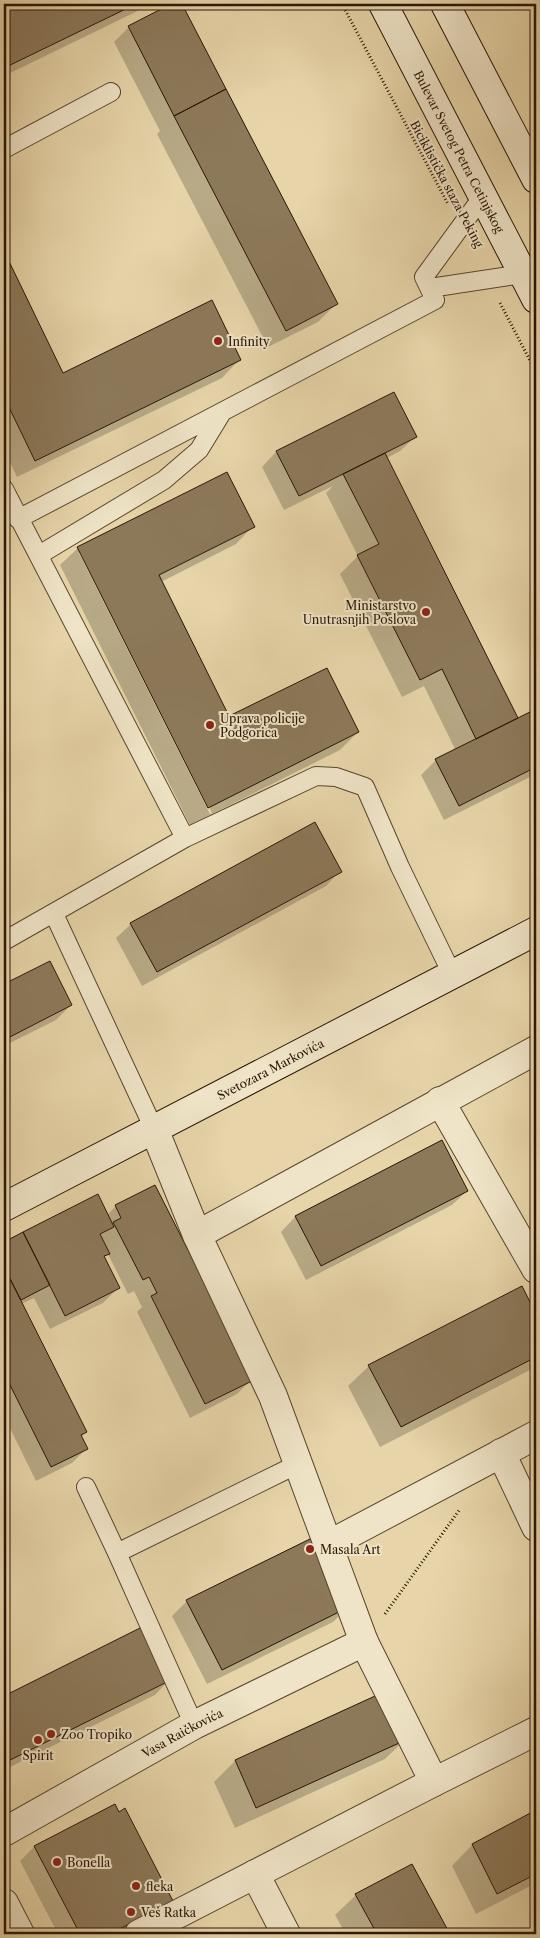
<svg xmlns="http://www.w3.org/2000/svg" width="540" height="1938" viewBox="0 0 540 1938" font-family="'Libre Caslon Text',serif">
<rect width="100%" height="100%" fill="#e7d5a9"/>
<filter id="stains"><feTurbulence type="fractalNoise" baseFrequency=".004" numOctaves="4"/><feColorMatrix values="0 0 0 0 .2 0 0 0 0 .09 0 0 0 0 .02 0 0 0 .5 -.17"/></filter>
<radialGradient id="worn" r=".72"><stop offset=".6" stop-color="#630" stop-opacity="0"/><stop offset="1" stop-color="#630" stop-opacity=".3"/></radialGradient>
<path fill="#0003" fill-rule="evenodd" d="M19,4H152L4,76V11Z
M174,4H180L336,304L318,322L268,347L157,134L160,131L114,42L129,27Z
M4,254L63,374L239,360L222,378L17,477L4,450Z
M393,394L415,437L400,451L387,458L513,722L536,711V774L444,820L421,775L436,760L456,751L424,686L402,697L340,574L358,556L326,493L333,486L284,510L262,467L276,452Z
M253,526L236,544L161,582L229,718L358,732L340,750L190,825L60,565L78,548ZM79,553H82L212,813L210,814Z
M340,871L326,886L142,986L116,938L131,924Z
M49,963L71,1005L56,1020L4,1046V986Z
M536,1066V1083L530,1072Z
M155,1187L252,1379L237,1394L190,1418L137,1312L142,1307L134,1291L128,1294L108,1254L104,1258L118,1288L103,1303L50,1329L34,1298L21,1304L86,1432L81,1437L87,1448L72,1463L36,1481L4,1416V1243L97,1196L107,1215L115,1207Z
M467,1191L452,1205L306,1280L281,1232L295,1217Z
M521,1288L536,1317V1364L532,1369L380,1447L348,1386L369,1366Z
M187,1601L348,1607L333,1622L207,1684L172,1616Z
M143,1628L169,1680L155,1695L4,1770V1697Z
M385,1693L406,1739L385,1759L235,1828L214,1782L235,1761Z
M536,1812V1883L476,1914L452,1866L472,1845Z
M34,1847L157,1916L122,1934H58L20,1861Z
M411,1866L448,1934H346L335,1915L356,1895Z"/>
<path fill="#8c795a" stroke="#2a1505" d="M16,4H136L4,68V10Z
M171,4H182L226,89L174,116L128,26Z
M226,89L338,304L286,331L174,116Z
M4,251L63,373L212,300L241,360L35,461L4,397Z
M394,392L417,437L299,496L276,451Z
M385,453L518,718L476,739L442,669L420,680L357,555L379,544L343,474Z
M227,472L255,527L159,575L229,716L327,668L359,732L208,808L77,547Z
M536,709V767L459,806L435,759Z
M315,822L342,872L157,972L130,923Z
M50,961L72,1005L4,1040V984Z
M442,1140L468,1191L321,1266L295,1216Z
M155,1185L254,1380L205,1404L151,1296L157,1293L149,1277L143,1280L113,1222L121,1218L115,1205Z
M98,1194L114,1227L100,1234L110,1254L104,1256L120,1288L65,1316L23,1232Z
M23,1232L50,1285L21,1300L4,1267V1242Z
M4,1267L87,1432L81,1435L88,1449L51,1467L4,1373Z
M522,1286L536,1314V1357L401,1427L368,1365Z
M314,1537L349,1607L222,1670L186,1600Z
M144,1626L171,1680L4,1763V1696Z
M386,1691L408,1739L256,1808L235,1760Z
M115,1804L119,1812L125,1808L173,1901L110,1934H80L34,1846Z
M536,1810V1874L497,1894L472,1844Z
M412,1864L450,1934H377L355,1894Z"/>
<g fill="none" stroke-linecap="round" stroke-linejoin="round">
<g stroke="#59452e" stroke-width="20">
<path id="lane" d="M4,149L111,92
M430,288L523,274
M4,489L185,838
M18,519L435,300L424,277L483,196
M39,555L164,480L199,450L221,414
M54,914L154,1129
M4,941L185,838L316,776L336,777L365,787L400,867L452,974
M86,1487L117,1553L194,1725
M117,1553L298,1464"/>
</g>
<g stroke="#59452e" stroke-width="30">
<g id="street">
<path d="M440,1101L536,1269"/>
<path d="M154,1129L197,1235L273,1396L364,1642L434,1782"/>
<path d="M197,1235L536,1050"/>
<path d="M501,1453L536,1527"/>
<path d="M328,1545L536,1435"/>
<path id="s1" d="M4,1832L194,1725L364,1642"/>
<path d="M255,1874L286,1934"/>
<path d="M4,1903L20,1934"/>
<path d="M139,1934L434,1782L536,1731"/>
</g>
</g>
<g stroke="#2a1505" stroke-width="30">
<g id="secondary">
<path id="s2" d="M383,4L536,299"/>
<path d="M445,4L536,179"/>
<path id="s3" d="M4,1207L536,931"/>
</g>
</g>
<path stroke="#2a1505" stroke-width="3" stroke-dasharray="1 2.5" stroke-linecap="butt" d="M342,4L448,204
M500,303L536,372
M385,1614L460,1509"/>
<use href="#lane" stroke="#efe4c7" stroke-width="18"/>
<use href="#street" stroke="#efe4c7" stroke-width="28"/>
<use href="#secondary" stroke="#efe4c7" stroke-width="28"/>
</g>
<g fill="#8f2418" stroke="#efe4c7" stroke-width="2">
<circle cx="218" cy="341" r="5"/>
<circle cx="426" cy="612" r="5"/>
<circle cx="210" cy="725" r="5"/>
<circle cx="310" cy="1549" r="5"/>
<circle cx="51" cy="1734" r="5"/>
<circle cx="38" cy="1740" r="5"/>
<circle cx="57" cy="1862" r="5"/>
<circle cx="136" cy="1886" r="5"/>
<circle cx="131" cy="1912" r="5"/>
</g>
<g text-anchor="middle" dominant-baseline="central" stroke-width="4" stroke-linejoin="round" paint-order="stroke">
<g font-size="12" fill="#2a1505" stroke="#efe4c7">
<text stroke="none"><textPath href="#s2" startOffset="166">Bulevar Svetog Petra Cetinjskog</textPath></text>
<text transform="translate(447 184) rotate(62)">Biciklistička staza Peking</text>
<text stroke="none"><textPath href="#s3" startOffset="300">Svetozara Markovića</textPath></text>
<text stroke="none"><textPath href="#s1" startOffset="204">Vasa Raičkovića</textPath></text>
</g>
<g font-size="12" fill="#2a1505" stroke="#efe4c7" text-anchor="start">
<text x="228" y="341">Infinity</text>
<text x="416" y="605" text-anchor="end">Ministarstvo<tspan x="416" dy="14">Unutrasnjih Poslova</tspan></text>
<text x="220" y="718">Uprava policije<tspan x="220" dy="14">Podgorica</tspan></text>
<text x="320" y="1549">Masala Art</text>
<text x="61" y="1734">Zoo Tropiko</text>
<text x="38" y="1755" text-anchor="middle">Spirit</text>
<text x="67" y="1862">Bonella</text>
<text x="146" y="1886">fleka</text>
<text x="141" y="1912">Veš Ratka</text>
</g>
</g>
<rect width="540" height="1938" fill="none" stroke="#e7d5a9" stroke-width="20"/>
<rect x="5" y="5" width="530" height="1928" fill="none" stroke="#2a1505" stroke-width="2.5"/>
<rect x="10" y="10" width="520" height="1918" fill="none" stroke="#2a1505"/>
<rect width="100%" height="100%" filter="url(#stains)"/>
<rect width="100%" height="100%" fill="url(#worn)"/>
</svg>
